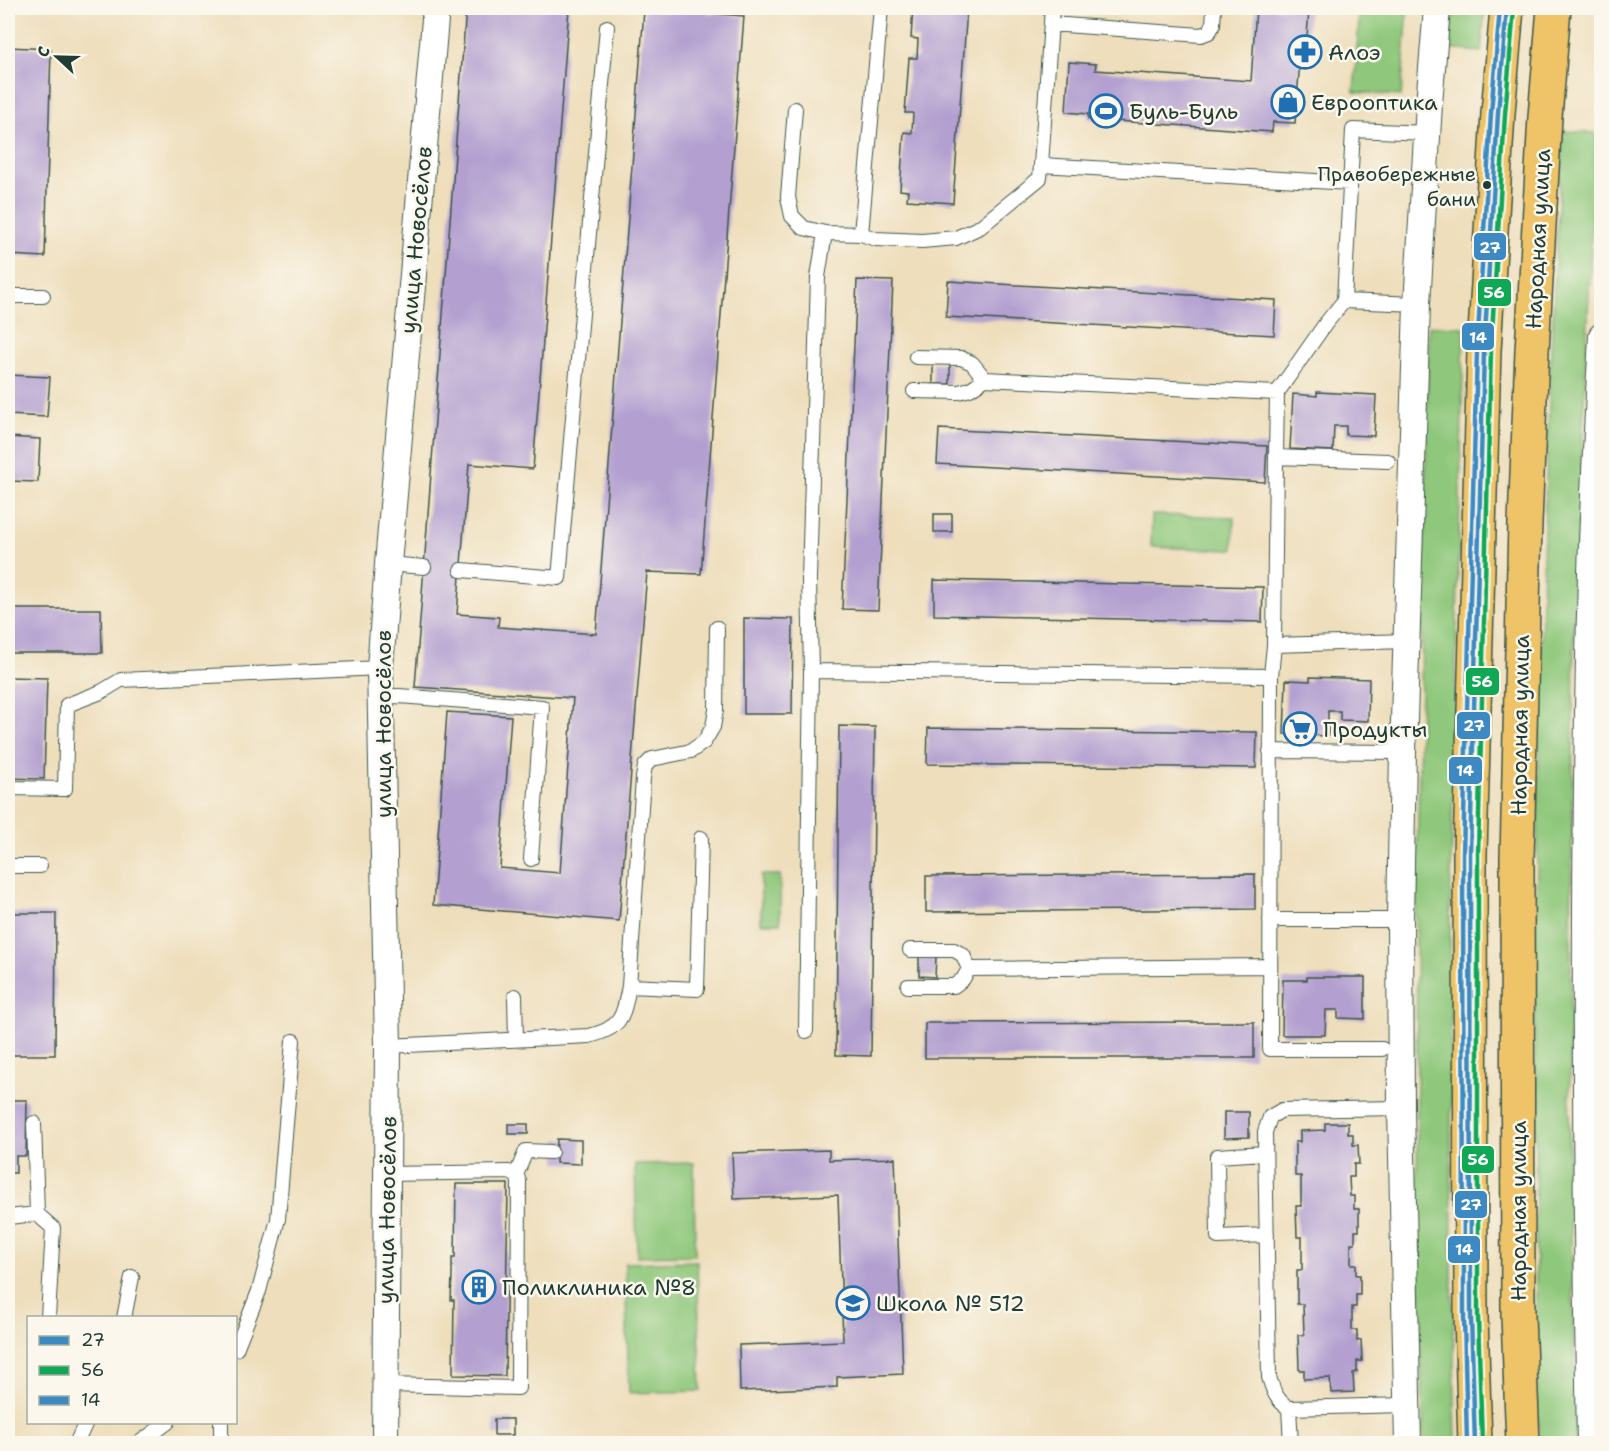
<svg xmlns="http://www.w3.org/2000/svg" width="1609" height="1451" viewBox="0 0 1609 1451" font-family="'Shantell Sans',sans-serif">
<rect width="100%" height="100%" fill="#fbf7ec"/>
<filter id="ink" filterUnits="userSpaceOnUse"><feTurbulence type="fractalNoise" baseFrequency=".0167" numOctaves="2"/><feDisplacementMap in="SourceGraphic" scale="12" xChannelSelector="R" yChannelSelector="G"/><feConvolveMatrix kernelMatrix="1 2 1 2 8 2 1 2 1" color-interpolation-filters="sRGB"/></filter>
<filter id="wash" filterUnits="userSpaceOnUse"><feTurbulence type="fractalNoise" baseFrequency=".008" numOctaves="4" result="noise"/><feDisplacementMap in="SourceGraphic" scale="24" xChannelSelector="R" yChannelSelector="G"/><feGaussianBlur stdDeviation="1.35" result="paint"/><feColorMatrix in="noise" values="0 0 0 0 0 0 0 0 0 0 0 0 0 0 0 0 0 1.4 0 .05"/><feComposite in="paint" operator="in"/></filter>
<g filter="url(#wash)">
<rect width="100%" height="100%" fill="#eedebc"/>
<path fill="#8fc87c" stroke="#578258" stroke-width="1.5" d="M1360,8H1408L1401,96L1354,92Z
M1453,8H1485L1481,52L1449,49Z
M1562,131L1596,133L1574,633L1569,1162L1577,1443L1539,1444L1536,1336L1535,962L1543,558L1551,353Z
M1429,326L1464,327L1450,913L1452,1273L1456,1443L1424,1444L1418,1274L1416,912Z
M1152,515L1234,517L1233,550L1151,547Z
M761,875H780V923H761Z
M694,1163L695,1255L637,1256L635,1164Z
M697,1261L701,1391L629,1393L625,1263Z"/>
<g id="blocks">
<path fill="#b3a0d0" d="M466,8H569L533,469L469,464L457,614L499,617L498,627L596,634L644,10L633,9V8H708V13L744,16L701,574L647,572L619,921L433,905L447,712L511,716L500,868L560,873L573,698L415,687Z
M913,8H967L953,203L907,200L908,191L900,190L904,132L912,133L913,113H905L909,58H917L918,39L911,38Z
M1256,8H1303V11H1309L1305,61H1300L1295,123L1273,122L1272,132L1088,119V114L1066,112L1069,62L1096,64L1095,70L1251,81Z
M8,47L51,49L45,257L8,255Z
M857,280L893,281L878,610L842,609Z
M948,281L1276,300L1274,335L946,317Z
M933,363H950V384H933Z
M8,375L50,377L47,417L8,415Z
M1317,392L1376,395L1374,436L1346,435V426H1334L1333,451L1290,449L1293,394L1317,396Z
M939,429L1267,446L1265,482L937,464Z
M8,437L40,439L38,482L8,481Z
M934,514H952V532H934Z
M934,580L1263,587L1262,622L934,615Z
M8,609H101L102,653H8Z
M744,618L793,619L792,714H744Z
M8,677L47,678L44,779L8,778Z
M1310,677L1369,679L1368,721L1340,720V711H1328V736L1284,734L1286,680L1310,681Z
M839,726L875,727L871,1056L836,1055Z
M928,728L1257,732L1256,768L927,764Z
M1255,874V909L926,912V876Z
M8,913H56L55,1055H8Z
M919,957H936L935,977L919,976Z
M1307,977H1365V1019L1338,1018V1010H1326L1325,1035H1282L1283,980H1307Z
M1225,1022H1254V1058H925V1023Z
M8,1100H27L26,1156H16V1173H8Z
M1224,1112H1249V1137L1224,1138Z
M1325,1123H1348V1134H1353V1145H1358L1359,1164H1354V1177H1349L1350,1196H1354V1209H1359V1231H1355V1243H1351V1264H1356V1275H1360V1295H1356V1307H1352V1330H1357V1341L1361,1340L1362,1361H1357V1372L1353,1373L1354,1392L1331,1393L1330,1378L1304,1379V1370H1299L1298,1335H1304L1303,1304H1297V1270H1302V1237H1297L1296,1206H1301V1176H1295V1142H1300V1131L1325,1130Z
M508,1124H528V1134H508Z
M557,1139L581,1140V1164L556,1163Z
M829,1150V1160L895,1158L903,1374L837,1377V1387L740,1391L739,1345L843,1341L838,1195L734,1199L732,1153Z
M456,1184H508L505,1376L453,1375L454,1300H451L452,1275V1258H455Z
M494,1419H513V1435H494Z"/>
</g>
</g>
<g filter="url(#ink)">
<use href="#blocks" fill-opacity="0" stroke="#3e5548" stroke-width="1.5"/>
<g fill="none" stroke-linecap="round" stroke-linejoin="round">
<g stroke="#3e5548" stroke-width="16">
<path id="lane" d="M881,8L861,234L876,239L922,241L956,238L980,227L1040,178L1041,165L1350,183
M1051,24L1201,35L1209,32L1213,25L1214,8
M795,109L788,197L792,216L804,228L825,233L861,234
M1041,165L1052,8
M8,296H43
M1344,301L1417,304
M916,357L961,358L972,363L985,379
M914,391L959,392L970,389L985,379L1277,393L1326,323L1344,301L1353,130L1428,133
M1277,393L1276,457L1388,461
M388,564L424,567
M461,570L559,578L607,27
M1274,645L1276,457
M811,671L1271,676L1274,645L1407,641
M1271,676L1270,1049H1382
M380,697L399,696L542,707L531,859
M1270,751L1403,752
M8,788L65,789L67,705L101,692L121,680L380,668
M8,866H40
M1270,920H1400
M910,950H954L963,955L969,969
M629,986L697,989L701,838
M908,986H954L963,979L969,969L1270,966
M515,996L516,1040
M806,1031L811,671L809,578L818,277L825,233
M388,1046L589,1036C622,1028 623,1017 629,986L643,778L645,766L652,759L691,751L704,742L713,727L716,710L717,628
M1265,1153L1217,1156L1218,1237L1267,1235
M516,1175L526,1151L551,1152
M37,1214L53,1228L48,1318
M8,1217L37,1214L34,1123
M124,1318L132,1277
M236,1349L259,1291L278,1219L293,1041
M385,1385L518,1388L519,1181L516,1175L509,1172L387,1174
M1289,1408C1277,1401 1273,1391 1269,1377L1265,1132L1270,1117L1282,1110L1401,1108
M76,1444L86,1422
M138,1444L168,1422
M221,1444V1422
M1291,1444L1289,1408L1406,1405"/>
</g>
<g stroke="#3e5548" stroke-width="28">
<path id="street" d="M385,1444L388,1046L380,668L388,564L436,8
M1408,1444L1401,1108L1400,920L1403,752L1417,304L1429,104L1437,8
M1590,1444C1585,1154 1583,864 1591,575C1593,495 1598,416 1602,336"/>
</g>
<g stroke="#3e5548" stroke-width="36">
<path id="primary" d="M1475,1444L1471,1316L1470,854L1484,351L1498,113L1507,8
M1523,1444L1518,1316L1517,858L1525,523L1532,351L1545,117L1554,8"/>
</g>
<use href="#lane" stroke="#fff" stroke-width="14"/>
<use href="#street" stroke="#fff" stroke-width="26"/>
<use href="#primary" stroke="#efc469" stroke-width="33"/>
<g stroke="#fbf7ec" stroke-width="9">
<path id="bus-1" d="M1475,1444L1471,1316L1470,854L1484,351L1498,113L1507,8"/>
</g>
<g stroke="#fbf7ec" stroke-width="9">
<path id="bus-2" d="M1482,1444L1478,1316V854L1491,351L1505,114L1514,9"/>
</g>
<g stroke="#fbf7ec" stroke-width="9">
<path id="bus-3" d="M1467,1444L1464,1316L1463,854L1477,351L1491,113L1500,8"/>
</g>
<use href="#bus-1" stroke="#3d8ac2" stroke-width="4.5"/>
<use href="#bus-2" stroke="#10a855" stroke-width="4.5"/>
<use href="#bus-3" stroke="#3d8ac2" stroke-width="4.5"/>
</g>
</g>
<defs>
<g id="pharmacy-ring" transform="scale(1.725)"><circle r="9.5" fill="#fbf7ec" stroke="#1f6fb2" stroke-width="1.5"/><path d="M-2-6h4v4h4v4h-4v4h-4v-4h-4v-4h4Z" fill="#1f6fb2"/></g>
<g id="shop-ring" transform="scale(1.725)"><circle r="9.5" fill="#fbf7ec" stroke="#1f6fb2" stroke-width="1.5"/><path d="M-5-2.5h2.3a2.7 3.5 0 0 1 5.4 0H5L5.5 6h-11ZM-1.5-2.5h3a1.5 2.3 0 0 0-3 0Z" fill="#1f6fb2"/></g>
<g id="stadium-ring" transform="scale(1.725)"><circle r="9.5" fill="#fbf7ec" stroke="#1f6fb2" stroke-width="1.5"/><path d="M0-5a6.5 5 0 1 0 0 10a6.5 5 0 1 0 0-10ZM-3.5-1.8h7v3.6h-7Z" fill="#1f6fb2"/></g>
<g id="supermarket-ring" transform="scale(1.725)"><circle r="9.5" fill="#fbf7ec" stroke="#1f6fb2" stroke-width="1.5"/><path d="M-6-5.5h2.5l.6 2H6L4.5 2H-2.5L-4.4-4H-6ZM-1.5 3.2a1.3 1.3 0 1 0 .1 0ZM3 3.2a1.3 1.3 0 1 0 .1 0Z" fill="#1f6fb2"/></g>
<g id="building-ring" transform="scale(1.725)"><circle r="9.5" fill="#fbf7ec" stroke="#1f6fb2" stroke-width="1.5"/><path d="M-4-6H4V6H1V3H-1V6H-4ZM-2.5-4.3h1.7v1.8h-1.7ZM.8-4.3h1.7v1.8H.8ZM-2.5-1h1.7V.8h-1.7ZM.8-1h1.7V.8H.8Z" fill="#1f6fb2"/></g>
<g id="school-ring" transform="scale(1.725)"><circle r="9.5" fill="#fbf7ec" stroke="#1f6fb2" stroke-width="1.5"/><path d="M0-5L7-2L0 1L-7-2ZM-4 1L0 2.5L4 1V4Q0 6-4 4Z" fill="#1f6fb2"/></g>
</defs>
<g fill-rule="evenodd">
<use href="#pharmacy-ring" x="1305" y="52"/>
<use href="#shop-ring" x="1288" y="102"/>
<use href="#stadium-ring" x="1106" y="111"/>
<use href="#supermarket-ring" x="1300" y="729"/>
<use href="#building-ring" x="479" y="1287"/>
<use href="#school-ring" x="853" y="1303"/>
</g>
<circle fill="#1f3d34" stroke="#fbf7ec" stroke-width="2" cx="1487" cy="185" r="5"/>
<g text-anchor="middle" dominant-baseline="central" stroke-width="5" stroke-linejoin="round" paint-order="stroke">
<g font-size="20" fill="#1f3d34" stroke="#fbf7ec" text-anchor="end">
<text x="1476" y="174">Правобережные<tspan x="1476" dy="25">бани</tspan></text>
</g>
<g font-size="22" fill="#1f3d34" stroke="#fbf7ec" text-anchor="start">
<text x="1328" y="52">Алоэ</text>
<text x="1311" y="102">Еврооптика</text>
<text x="1129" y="111">Буль-Буль</text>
<text x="1323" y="729">Продукты</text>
<text x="502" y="1287">Поликлиника №8</text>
<text x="876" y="1303">Школа № 512</text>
</g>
<g font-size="22" fill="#1f3d34" stroke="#fbf7ec">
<text transform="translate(1538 239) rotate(-87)">Народная улица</text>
<text transform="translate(416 240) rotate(-85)">улица Новосёлов</text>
<text transform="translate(383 724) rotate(-90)">улица Новосёлов</text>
<text transform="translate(1520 725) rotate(-89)">Народная улица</text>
<text transform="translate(387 1210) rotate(-89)">улица Новосёлов</text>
<text transform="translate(1518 1211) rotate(-90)">Народная улица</text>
</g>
</g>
<g stroke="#fbf7ec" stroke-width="2">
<rect x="1473" y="232" width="34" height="29" rx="6" fill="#3d8ac2"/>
<rect x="1477" y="278" width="35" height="29" rx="6" fill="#10a855"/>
<rect x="1461" y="322" width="34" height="29" rx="6" fill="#3d8ac2"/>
<rect x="1465" y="667" width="35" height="29" rx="6" fill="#10a855"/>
<rect x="1456" y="711" width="35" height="29" rx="6" fill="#3d8ac2"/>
<rect x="1448" y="756" width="35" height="29" rx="6" fill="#3d8ac2"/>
<rect x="1461" y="1145" width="34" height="29" rx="6" fill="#10a855"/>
<rect x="1454" y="1190" width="34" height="29" rx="6" fill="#3d8ac2"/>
<rect x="1447" y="1235" width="34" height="29" rx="6" fill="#3d8ac2"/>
</g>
<g font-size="16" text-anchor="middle" font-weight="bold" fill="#fff">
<text x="1490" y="253">27</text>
<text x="1494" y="298">56</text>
<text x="1478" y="343">14</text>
<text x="1482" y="687">56</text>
<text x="1474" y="731">27</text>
<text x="1465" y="776">14</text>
<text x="1478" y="1165">56</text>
<text x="1471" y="1210">27</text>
<text x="1464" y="1255">14</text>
</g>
<rect width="1609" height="1451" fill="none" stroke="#fbf7ec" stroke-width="30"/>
<rect x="27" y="1316" width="210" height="108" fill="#fbf7ec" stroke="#a3ada2" stroke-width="1.5"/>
<rect x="39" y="1336" width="30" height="9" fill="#3d8ac2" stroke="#a3ada2" stroke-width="1.5"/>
<text x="81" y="1346" font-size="18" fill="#1f3d34">27</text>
<rect x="39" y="1366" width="30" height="9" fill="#10a855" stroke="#a3ada2" stroke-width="1.5"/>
<text x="81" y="1376" font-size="18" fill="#1f3d34">56</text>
<rect x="39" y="1396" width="30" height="9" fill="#3d8ac2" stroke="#a3ada2" stroke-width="1.5"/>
<text x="81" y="1406" font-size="18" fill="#1f3d34">14</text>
<g transform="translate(57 57) rotate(292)" stroke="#fbf7ec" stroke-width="4.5" paint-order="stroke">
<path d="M0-4.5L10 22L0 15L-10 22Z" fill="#1f3d34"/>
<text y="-9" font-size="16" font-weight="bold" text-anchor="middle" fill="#1f3d34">С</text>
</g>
</svg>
